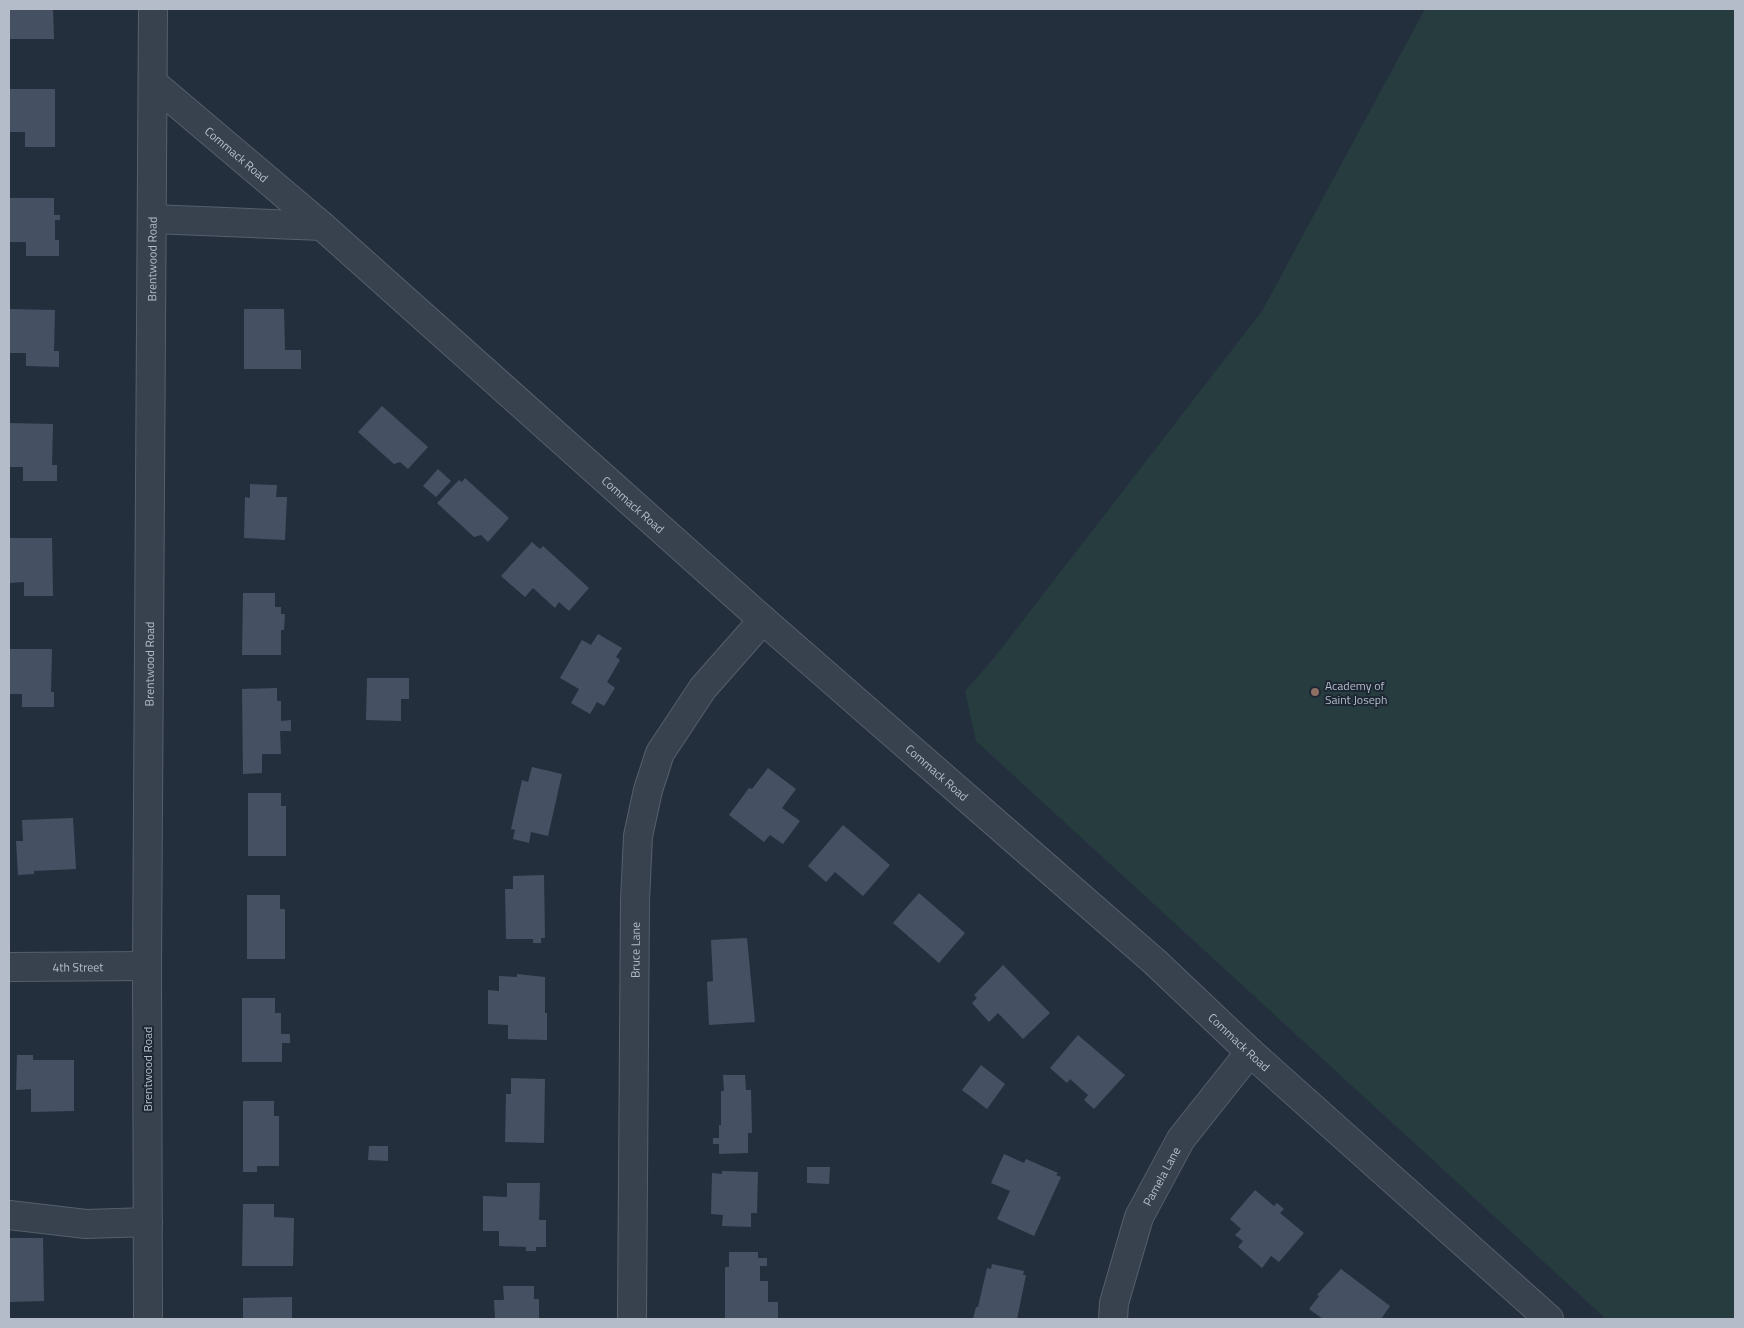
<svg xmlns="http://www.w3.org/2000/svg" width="1744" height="1328" viewBox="0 0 1744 1328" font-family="'Titillium Web',sans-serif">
<rect width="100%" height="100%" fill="#242f3e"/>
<path fill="#263c3f" d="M1425,9H1735V1319H1606L976,741L965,691L994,658L1262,311Z"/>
<path fill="#455162" d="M9,9H53L54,39H9Z
M9,89H55V147H25V132H9Z
M9,198H54V215H60V220H55V240H59V256H26V242H9Z
M9,309L55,310L54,351H59V367L26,366V353H9Z
M244,309H284L285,350H301V369H244Z
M382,406L428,447L408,469L400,462L394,464L358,432Z
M9,423L53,424L52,465H57V481H23V467H9Z
M438,469L451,481L436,497L423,486Z
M465,478L509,518L488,542L481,535L474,537L437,503L459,480L462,482Z
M250,484L277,485L276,497H287L285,540L244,538L245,497L250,498Z
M9,538H52L53,596H24V582L9,583Z
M532,542L540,549L543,546L589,588L569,611L559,602L555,608L533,588L525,597L501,576Z
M243,593H275V607H281V614H285L284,630H281V655H242Z
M598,634L622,648L616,657L620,660L607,682L615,688L604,706L597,702L590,714L571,703L579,689L560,678L582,640L591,645Z
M9,649H52L51,692H54V707H22V694H9Z
M367,678H409V699H401V721L366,720Z
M277,688V701H281V721L291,720V731H280L281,754H262V773L243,774L242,689Z
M532,767L562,774L548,836L531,832L529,843L513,839L515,830L511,829L522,780L528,782Z
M768,768L796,789L782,808L800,821L783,844L770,835L764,842L729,815L749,788L752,789Z
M248,793H281V806H286V856H248Z
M73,818L76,869L34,871V874L18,875L16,841H23L22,820Z
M843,825L890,865L863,896L835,872L826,882L808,866Z
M544,875L545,938H541V943H533V939H506L505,889H513V876Z
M919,893L965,933L939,963L893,923Z
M247,895H280V909H285V959H247Z
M747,938L755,1022L709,1025L707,982L713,981L711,940Z
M1003,965L1050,1013L1023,1039L998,1013L989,1022L972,1003L977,998L974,995Z
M517,974L545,977V1013H547V1040L508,1039V1025L488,1024V990L499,991V976L517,977Z
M242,998H275V1013H281V1034H290V1043H282V1062H242Z
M1078,1035L1125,1075L1094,1109L1084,1100L1088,1095L1070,1079L1067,1083L1050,1068Z
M17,1055H33V1060H74V1111L31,1112V1089L16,1090Z
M981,1065L1005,1084L987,1109L962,1090Z
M723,1075H745L746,1090H751L752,1133H748V1153L719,1154V1144H713V1138H719V1125H721V1091H724Z
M511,1078L545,1079L544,1143L505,1142L506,1094H511Z
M243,1101H274V1116H279V1166H257V1172H243Z
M369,1146H388V1161L368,1160Z
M1004,1154L1024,1163L1026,1159L1058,1173L1056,1175L1061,1177L1034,1236L997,1219L1010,1191L991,1183Z
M807,1167H830L829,1184L807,1183Z
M722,1171L758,1172L757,1213H751V1227L722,1226L723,1215L711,1214L712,1173L722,1174Z
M507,1183H540L539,1220H546V1247H536V1251H526V1247L499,1246V1231H483V1196L507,1197Z
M1255,1190L1274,1206L1277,1203L1284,1209L1280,1213L1304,1233L1279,1262L1271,1256L1262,1268L1238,1247L1243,1241L1235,1235L1241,1229L1230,1219Z
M243,1204H274V1217L294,1218L293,1266H242Z
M9,1238H43L44,1301L9,1302Z
M729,1252H758V1258H767V1266H760V1281H768V1302H778V1319H725V1267H729Z
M992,1264L1024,1271L1023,1275H1026L1017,1319H973L976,1307H978L987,1268L991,1269Z
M1341,1269L1390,1306L1381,1319H1344L1342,1318L1340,1319H1323L1309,1309L1319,1296L1317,1295Z
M503,1286H534V1299H539V1319H495L494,1300H504Z
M292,1297V1319H243V1298Z"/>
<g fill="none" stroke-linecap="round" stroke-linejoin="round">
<g stroke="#565f6c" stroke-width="30">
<g id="minor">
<path id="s1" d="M153,83L322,226L763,620L1155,962L1250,1052L1549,1319"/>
<path d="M152,219L322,226"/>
<path id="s2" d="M9,967L147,966"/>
<path d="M9,1215L86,1224L148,1222"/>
<path id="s3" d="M148,1319L147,966L153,9"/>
<path id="s4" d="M632,1319L635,901L638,836L648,790L660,753L703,688L763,620"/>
<path id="s5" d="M1113,1319L1114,1303L1139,1217L1181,1139L1250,1052"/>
</g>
</g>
<use href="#minor" stroke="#38414e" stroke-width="28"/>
</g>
<circle fill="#8d6e63" stroke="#1d2633" stroke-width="2" cx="1315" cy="692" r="5"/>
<g text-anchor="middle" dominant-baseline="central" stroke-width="4" stroke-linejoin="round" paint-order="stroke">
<g font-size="12" fill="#b4bcc9" stroke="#1d2633">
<text stroke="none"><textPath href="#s1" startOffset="110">Commack Road</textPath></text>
<text stroke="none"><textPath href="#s3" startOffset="1060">Brentwood Road</textPath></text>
<text stroke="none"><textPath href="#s1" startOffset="639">Commack Road</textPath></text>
<text stroke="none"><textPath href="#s3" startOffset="655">Brentwood Road</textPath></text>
<text stroke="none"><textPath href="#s1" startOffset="1044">Commack Road</textPath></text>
<text stroke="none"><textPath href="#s4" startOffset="369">Bruce Lane</textPath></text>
<text stroke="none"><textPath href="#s2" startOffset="69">4th Street</textPath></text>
<text stroke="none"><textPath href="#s1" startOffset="1449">Commack Road</textPath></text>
<text transform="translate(147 1069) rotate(-90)">Brentwood Road</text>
<text stroke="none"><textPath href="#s5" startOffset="152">Pamela Lane</textPath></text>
</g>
<g font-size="12" fill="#b4bcc9" stroke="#1d2633" text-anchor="start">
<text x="1325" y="685">Academy of<tspan x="1325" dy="14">Saint Joseph</tspan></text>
</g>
</g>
<rect width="1744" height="1328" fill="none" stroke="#b4bcc9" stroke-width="20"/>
</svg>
